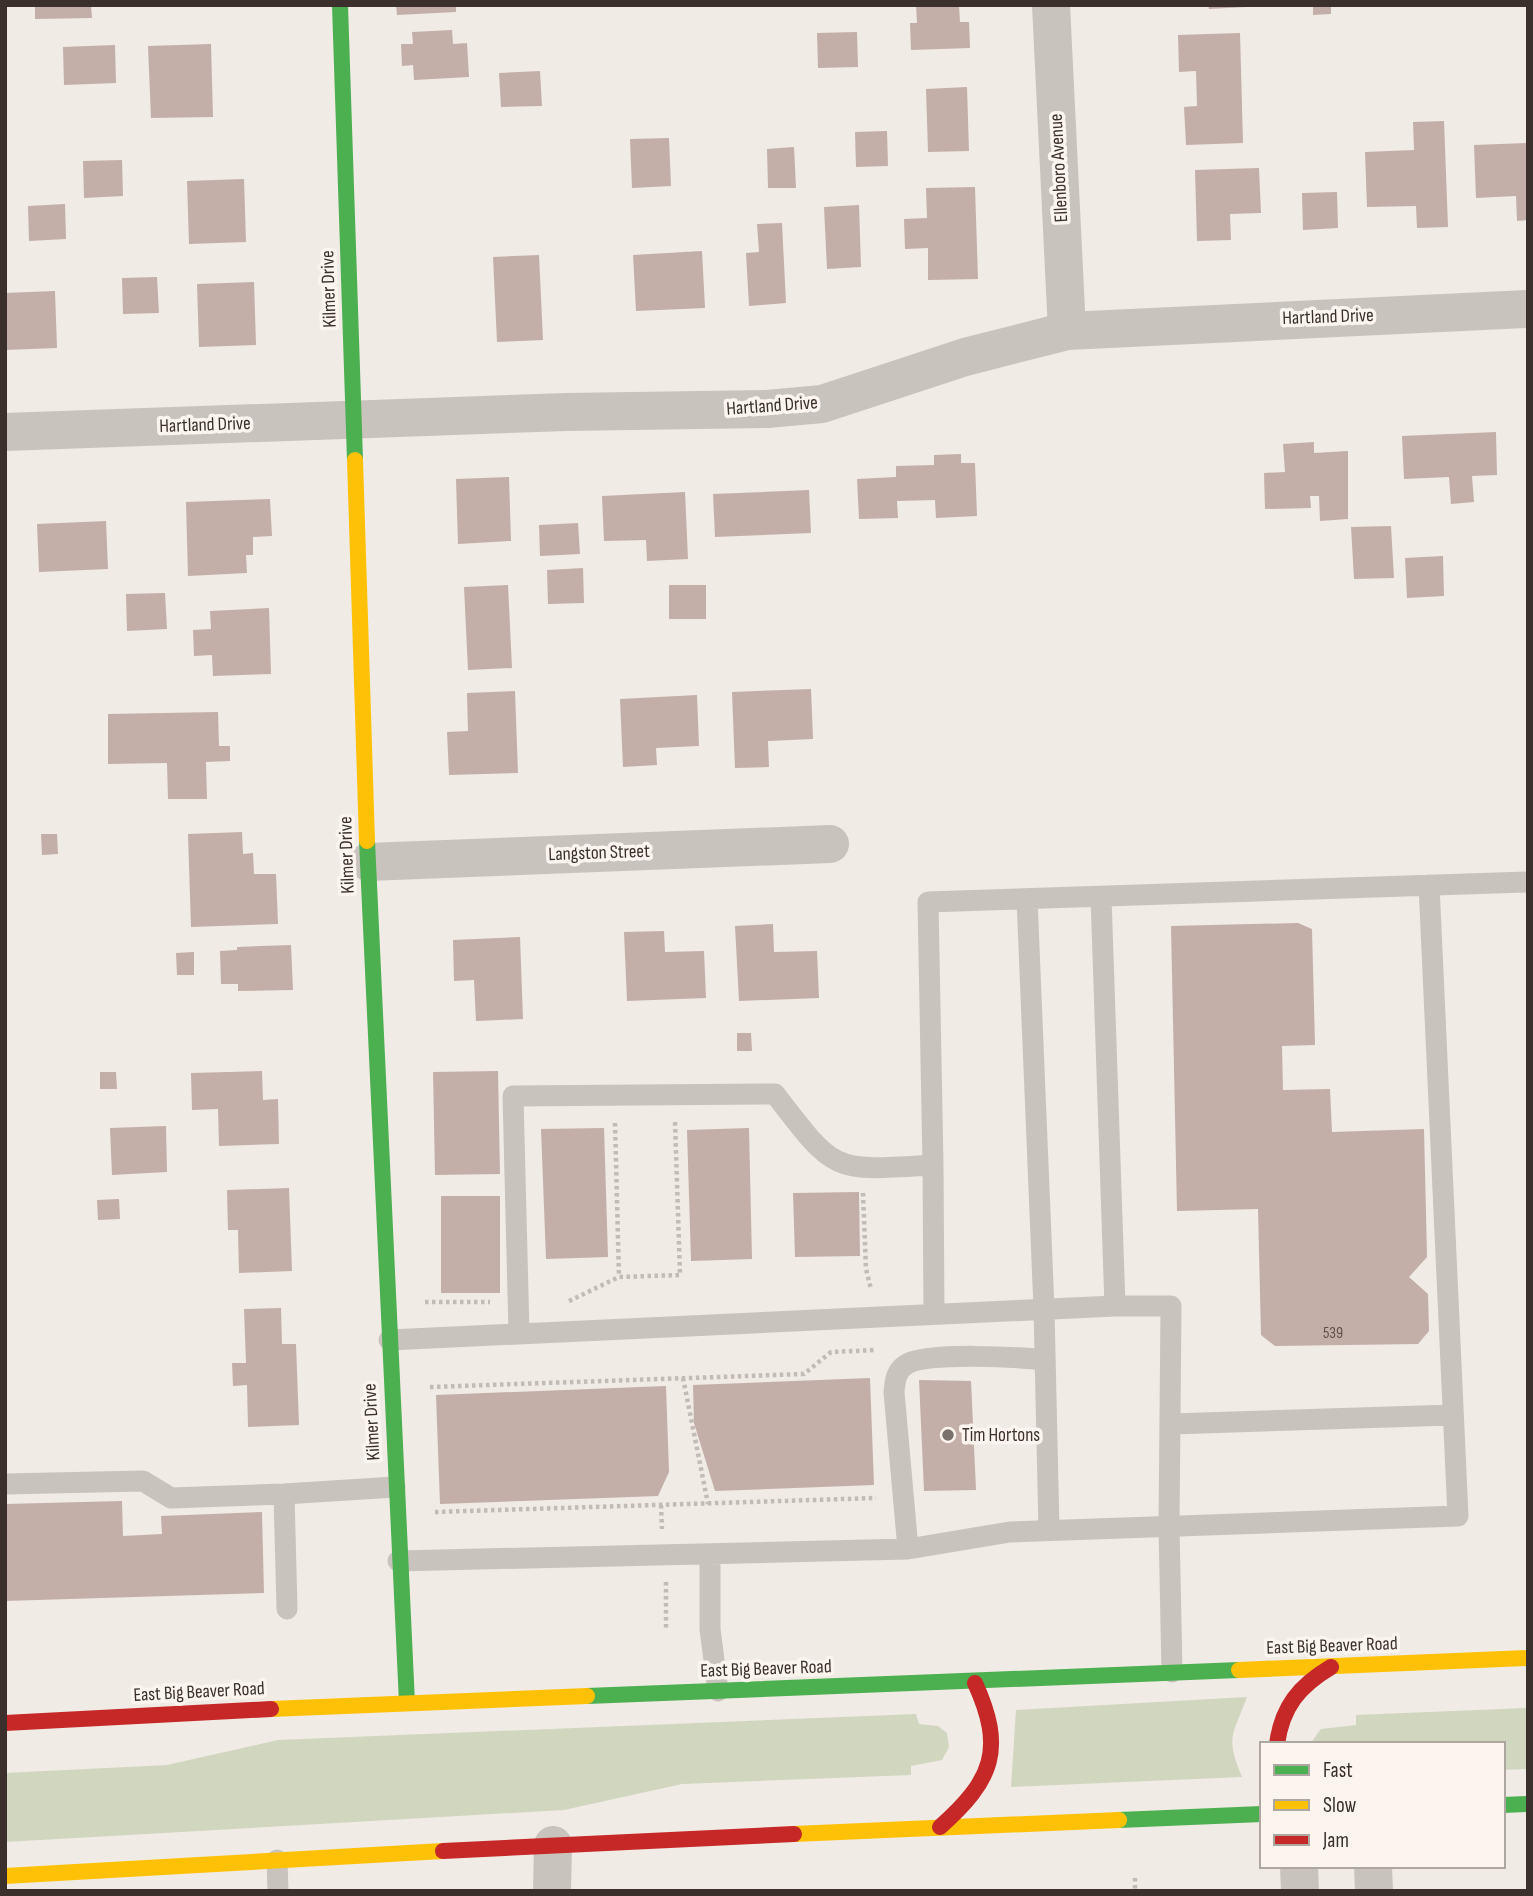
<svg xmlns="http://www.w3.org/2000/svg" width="1533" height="1896" viewBox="0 0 1533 1896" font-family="'Sofia Sans Condensed',sans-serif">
<rect width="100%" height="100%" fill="#f0ebe5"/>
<path fill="#d1d6bf" d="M1247,1697C1233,1735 1225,1737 1242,1777L1011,1787L1016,1710Z
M1528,1708V1769L1503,1770V1744H1310L1321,1729L1356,1725V1715Z
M916,1714L919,1724L938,1726L947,1733L949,1747L942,1760L911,1766V1775L682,1784L564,1810L5,1842V1773L167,1765L278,1740Z"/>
<path fill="#c3afa7" d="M35,5H91L92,18L35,19Z
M396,5H456V12L397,15Z
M916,5H959L960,22H969L970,48L911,50L910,23H917Z
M1208,5H1246V7L1209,9Z
M1313,5H1331V14L1313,15Z
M452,30L453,44L467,43L469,77L414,80L413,65L402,66L401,44H413L412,32Z
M857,32L858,67L818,68L817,33Z
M1240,33L1243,143L1186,145L1184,107L1197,106L1196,71L1179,72L1178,35Z
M211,44L213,117L151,118L148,46Z
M115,45L116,83L64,85L63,47Z
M540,71L542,106L501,107L499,73Z
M967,87L969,151L928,152L926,89Z
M1444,121L1448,227L1417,228L1416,206L1367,207L1365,152L1414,150L1413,122Z
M887,131L888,166L856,167L855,132Z
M669,138L671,186L632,188L630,139Z
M1528,143V220L1517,221L1516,196L1476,198L1474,145Z
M794,147L796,188H768L767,149Z
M122,160L123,196L84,198L83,161Z
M1259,168L1261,213L1230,214L1231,240L1197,241L1195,170Z
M244,179L246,242L189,244L187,181Z
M975,187L978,279L928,280V248L905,249L904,219L927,218L926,188Z
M1337,192L1338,228L1303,230L1302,193Z
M65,204L66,239L29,241L28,206Z
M859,205L861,267L827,269L824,207Z
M782,223L786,303L749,306L746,253L759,252L757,224Z
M702,251L705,308L636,311L633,255Z
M539,255L543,340L497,342L493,257Z
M157,277L159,313L123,314L122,278Z
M254,282L256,345L199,347L197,284Z
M55,291L57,348L5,350V293Z
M1496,432L1497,475L1472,476L1474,502L1451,504L1449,477L1404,479L1402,436Z
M1314,442V453L1348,451V519L1320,521L1319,496H1310L1311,508L1265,509L1264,473L1285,472L1283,444Z
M961,454V463H975L977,516L936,518L935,500L897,501L898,518L859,519L857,479L896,477V466L934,465V455Z
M509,477L511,541L458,544L456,479Z
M809,490L811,533L715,537L713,494Z
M685,492L688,559L647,561L646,540L604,541L602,496Z
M270,499L272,536L253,537V555H246L247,573L188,576L186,502Z
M106,521L108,569L39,572L37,524Z
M578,523L580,554L540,556L539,525Z
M1391,526L1394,578L1354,579L1351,527Z
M1443,556L1444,596L1407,598L1405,558Z
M583,568L584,603L548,604L547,570Z
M508,585L512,668L468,670L464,587Z
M669,585H706V619H669Z
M165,593L167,629L127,631L126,594Z
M269,608L271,674L213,676L212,655L194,656L193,630L211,629L210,611Z
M811,689L813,739L768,741L769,767L735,768L732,692Z
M515,691L518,773L449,775L447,732L468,731L467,693Z
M697,695L699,746L656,748L657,765L623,767L620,699Z
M218,712L219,746H230V761L206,762L207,799H168L167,763L108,764V714Z
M242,832L243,854L253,853L254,874H276L278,924L191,927L188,834Z
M41,834H57L58,854L42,855Z
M1298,923L1312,929L1315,1045L1282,1046L1283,1090L1330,1089L1332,1132L1424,1129L1427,1257L1409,1277L1428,1294L1429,1331L1418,1344L1275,1346L1261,1335L1258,1209L1177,1211L1171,926Z
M773,924L774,952L817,951L819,998L739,1001L735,926Z
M664,931L665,952L704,951L706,998L627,1001L624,932Z
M520,937L523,1019L476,1021L474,980L454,981L453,940Z
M291,945L293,990L238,991V984H221L220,951L237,950V947Z
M194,952V975H177L176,953Z
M737,1033H751L752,1051H737Z
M262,1071L263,1100L278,1099L279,1144L219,1146L218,1109L192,1110L191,1073Z
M498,1071L500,1174L435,1175L433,1072Z
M100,1072H116L117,1089H100Z
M166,1126L167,1172L112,1175L110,1128Z
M604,1128L608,1257L546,1259L541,1129Z
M749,1128L752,1259L691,1261L687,1130Z
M289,1188L292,1271L239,1273L238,1230H228L227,1190Z
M859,1192L860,1256L795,1257L793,1193Z
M441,1196H500V1293H441Z
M119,1199L120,1219L98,1220L97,1200Z
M281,1308L282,1344H296L299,1425L248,1427L247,1385L233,1386L232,1363H246L244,1309Z
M870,1378L874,1485L715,1491L694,1423L693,1385Z
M919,1380L971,1381L976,1490L924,1491Z
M666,1386L669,1472L658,1496L440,1504L436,1395Z
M122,1501L123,1536L162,1534L161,1516L262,1512L264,1593L5,1601V1504Z"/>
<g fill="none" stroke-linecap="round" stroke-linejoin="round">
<path stroke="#c2bbb6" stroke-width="4.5" stroke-dasharray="3.5 3.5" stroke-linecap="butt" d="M615,1123L619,1277
M863,1193L866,1269L871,1289
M569,1301L619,1277L680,1275L675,1121
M425,1302H490
M683,1378L708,1504
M430,1387L804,1374L831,1352L876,1350
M661,1505L662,1529
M435,1512L876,1498
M666,1582V1630
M1135,1878V1891"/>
<path stroke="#c9c3be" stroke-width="21" d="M1101,897L1115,1306
M1027,899L1044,1309L1049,1530
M933,1165L934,1314
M519,1332L513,1096L775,1094C836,1174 833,1171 933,1165L928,902L1528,882
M389,1340L1115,1306H1171L1169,1527L1172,1672
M1171,1424L1453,1415
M5,1484L143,1481L171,1498L284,1494
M908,1549L894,1392C895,1381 896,1370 907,1364C930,1352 1017,1357 1045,1360
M710,1554V1629L718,1691
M398,1561L908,1549L1010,1532L1458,1516L1429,885
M287,1609L284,1494L395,1487
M277,1860L278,1891"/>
<path stroke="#c9c3be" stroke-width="38" d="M1051,5L1067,331
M5,432L567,412L767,409L822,404L965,357L1067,331L1528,309
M368,862L830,844
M1299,1866L1300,1891
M1373,1866L1374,1891
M552,1891L553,1845"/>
<path stroke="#4caf50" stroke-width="16" d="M340,5L355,460
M367,841L407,1703
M587,1696L1239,1670
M1503,1805L1528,1804
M1119,1820L1262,1814"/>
<path stroke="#ffc107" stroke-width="16" d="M355,460L367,841
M1239,1670L1528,1658
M271,1709L587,1696
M794,1834L1119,1820
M5,1876L443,1851"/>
<path stroke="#c62828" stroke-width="16" d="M5,1723L271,1709
M1277,1744C1282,1707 1299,1686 1331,1667
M940,1827C993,1780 1005,1749 975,1683
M443,1851L794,1834"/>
</g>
<circle fill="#7a716c" stroke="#fbf5ee" stroke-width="2.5" cx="948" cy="1435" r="7"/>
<g text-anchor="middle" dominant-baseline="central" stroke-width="7" stroke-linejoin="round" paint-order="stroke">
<g font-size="16" fill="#5d504a">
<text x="1333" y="1333">539</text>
</g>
<g font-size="19" fill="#3b302b" stroke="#fbf5ee">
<text transform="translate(1059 168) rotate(-93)">Ellenboro Avenue</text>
<text transform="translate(329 289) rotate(-92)">Kilmer Drive</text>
<text transform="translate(1328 317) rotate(-2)">Hartland Drive</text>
<text transform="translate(772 406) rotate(-4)">Hartland Drive</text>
<text transform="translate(205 425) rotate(-2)">Hartland Drive</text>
<text transform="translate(599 853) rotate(-2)">Langston Street</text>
<text transform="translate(347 855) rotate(-92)">Kilmer Drive</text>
<text transform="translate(372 1422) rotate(-93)">Kilmer Drive</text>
<text transform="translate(1332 1646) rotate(-2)">East Big Beaver Road</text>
<text transform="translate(766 1669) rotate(-2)">East Big Beaver Road</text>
<text transform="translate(199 1692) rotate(-3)">East Big Beaver Road</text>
</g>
<g font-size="19" fill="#3b302b" stroke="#fbf5ee" text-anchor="start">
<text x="962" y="1435">Tim Hortons</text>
</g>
</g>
<rect width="1533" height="1896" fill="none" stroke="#3b302b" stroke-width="14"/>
<rect x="1260" y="1742" width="245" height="126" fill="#fbf5ee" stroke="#aea6a0" stroke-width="2"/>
<rect x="1274" y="1765" width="35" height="10" fill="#4caf50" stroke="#aea6a0" stroke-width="2"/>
<text x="1323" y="1777" font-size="21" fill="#3b302b">Fast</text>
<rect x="1274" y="1800" width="35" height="10" fill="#ffc107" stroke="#aea6a0" stroke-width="2"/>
<text x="1323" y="1812" font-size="21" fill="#3b302b">Slow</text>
<rect x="1274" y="1835" width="35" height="10" fill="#c62828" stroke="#aea6a0" stroke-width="2"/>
<text x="1323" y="1847" font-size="21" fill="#3b302b">Jam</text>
</svg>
